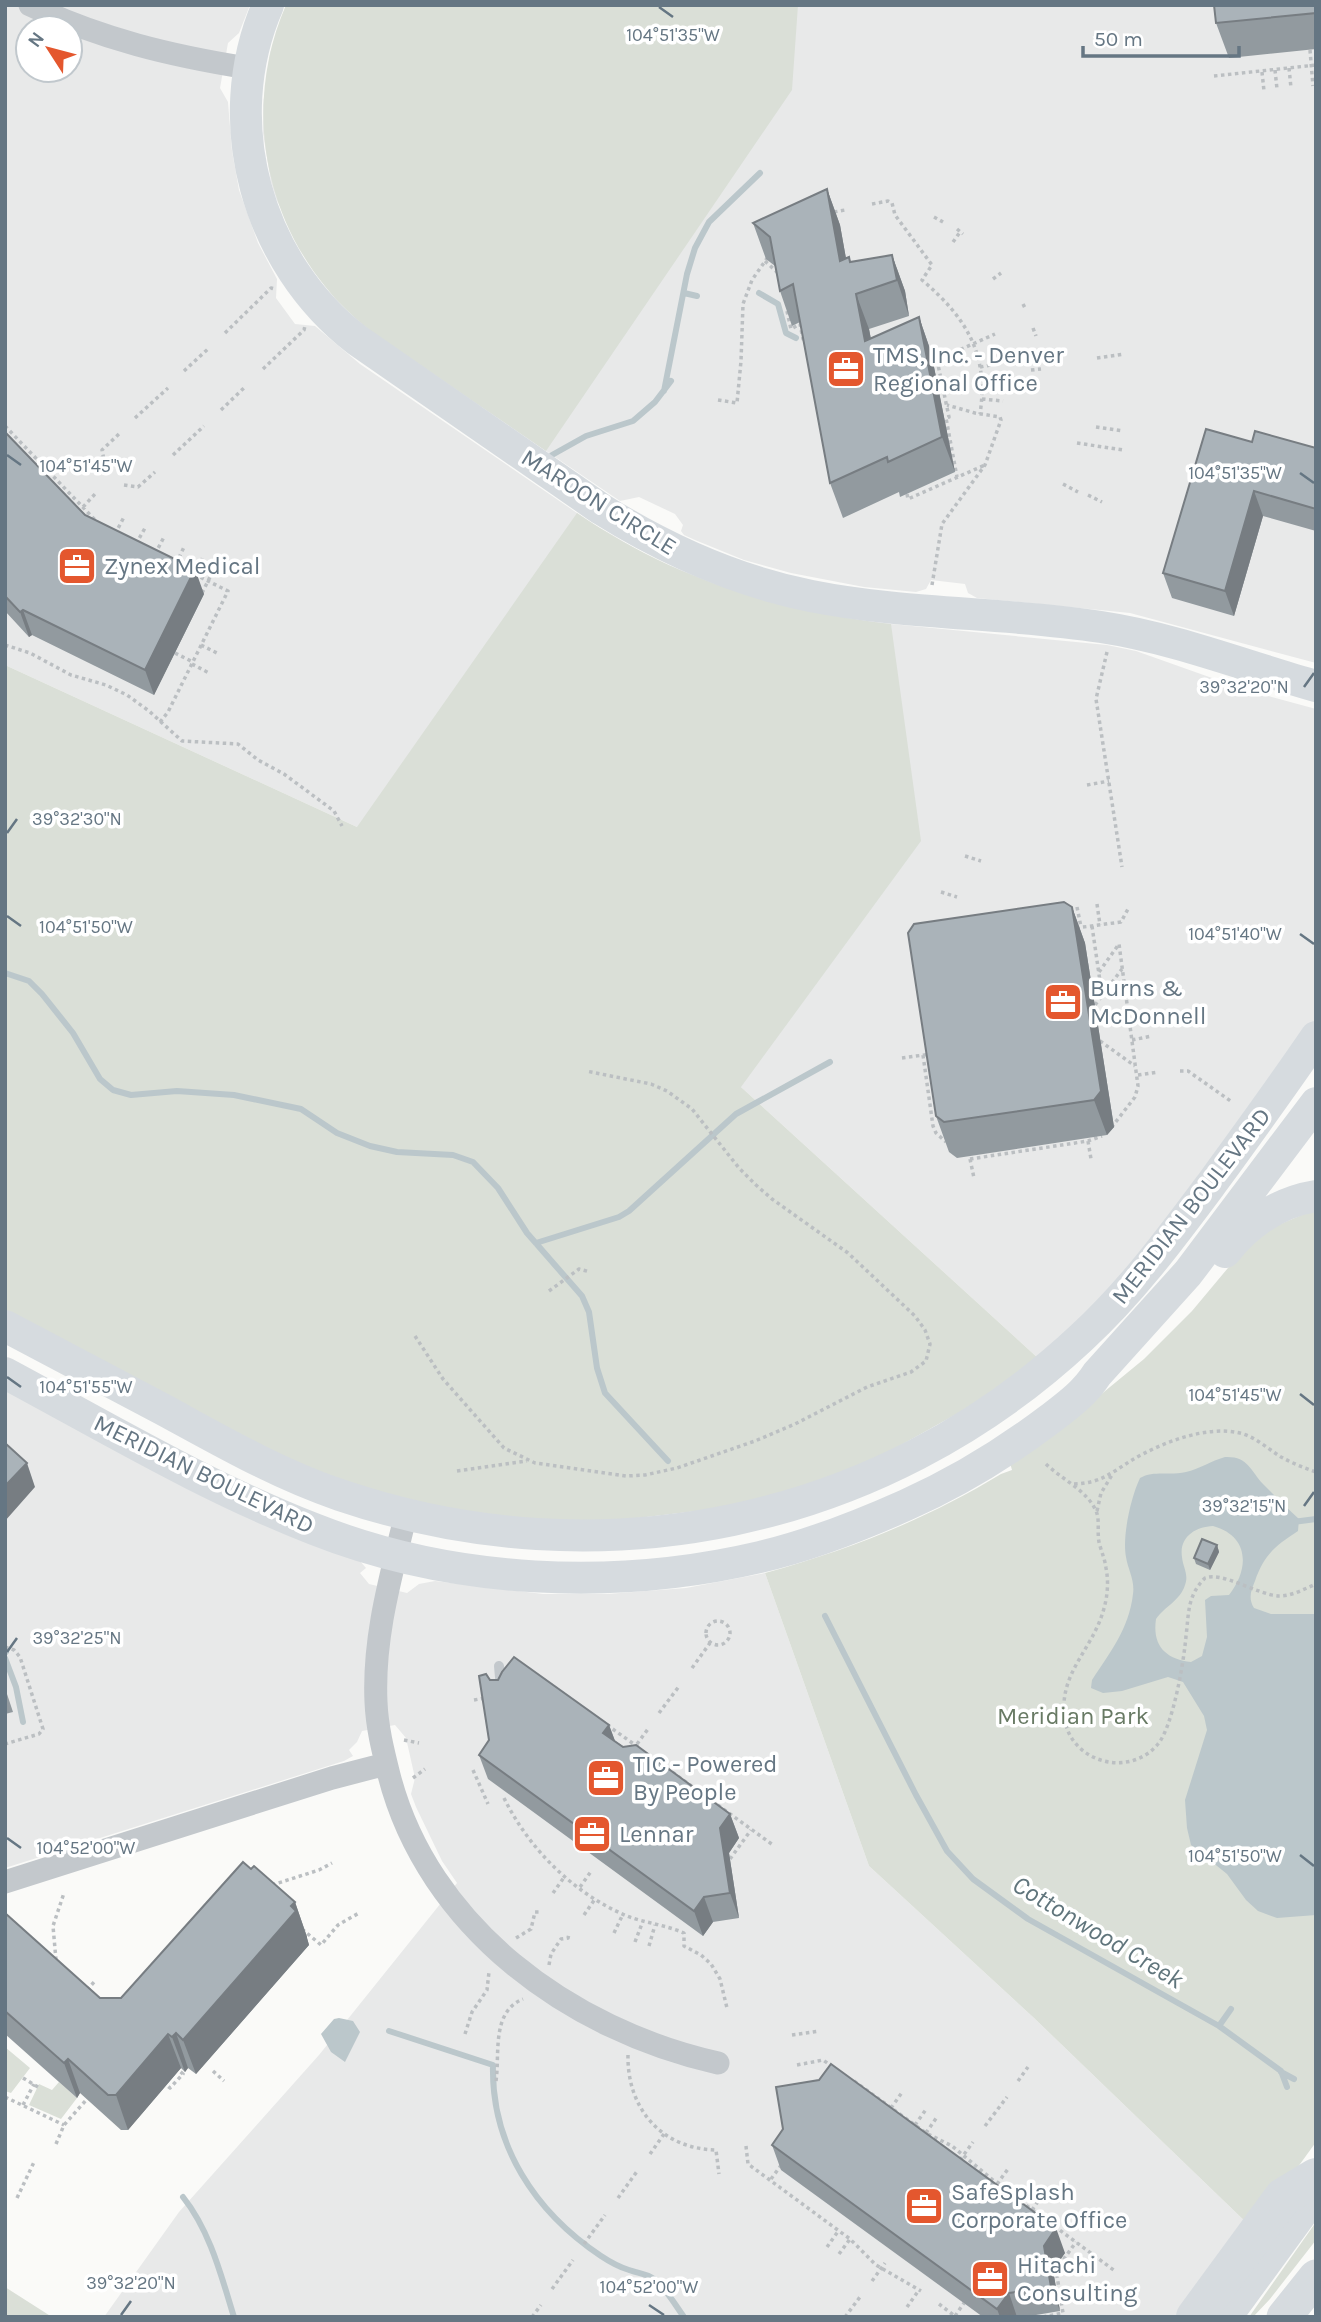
<svg xmlns="http://www.w3.org/2000/svg" width="1321" height="2322" viewBox="0 0 1321 2322" font-family="Karla,sans-serif">
<rect width="100%" height="100%" fill="#fafaf8"/>
<path fill="#e8e9e9" fill-rule="evenodd" d="M5,5H250L239,33L228,43L220,88L228,102L232,151L239,190L258,243L277,279L276,298L295,324L315,326L360,364L593,524L657,561L749,596L817,614L891,624L1107,645L1136,651L1243,689L1316,709V1022L1135,1263L1039,1359L741,1087L357,827L5,665ZM28,28H70V70H28Z
M286,5H1316V663L1130,613L977,598L968,593L965,584L931,580L926,589L916,592L864,587L791,573L744,560L695,540L684,535L681,531L683,525L675,514L639,497L620,501L428,371L335,299L277,201L271,182L263,133V105L270,53Z
M5,1388L360,1561L366,1568L360,1573L369,1584L407,1593L419,1584L435,1581L543,1594H607L686,1588L765,1573L869,1866L1034,2018L1253,2229L1180,2317H104L179,2212L319,2055L457,1883L442,1861L416,1807L411,1794L415,1778L406,1738L395,1725L362,1731L357,1742L349,1750L353,1756L344,1761L5,1868Z"/>
<path fill="#dadfd7" d="M286,5H798L792,90L546,451C504,422 461,393 419,364C397,349 373,335 354,317C267,238 239,113 286,5Z
M577,513C674,579 775,610 891,624L921,841L741,1087L1039,1359L996,1392L858,1469L747,1505L579,1525L434,1509L293,1464L5,1313V665L357,827Z
M1316,1209V2142L1253,2229L1034,2018L869,1866L765,1573C849,1550 927,1519 1001,1474L1012,1470L1010,1463L1082,1410L1144,1359L1192,1311L1238,1256L1271,1228Z
M5,2047L30,2068L11,2093L5,2091Z
M59,2082L77,2098L61,2119L29,2105L39,2084L52,2090Z
M1316,2222V2240L1270,2299L1253,2317H1249Z
M5,2287L52,2317H5Z"/>
<path fill="#bbc7cb" fill-rule="evenodd" d="M1225,1457C1248,1456 1250,1470 1263,1484C1275,1496 1287,1508 1299,1519L1298,1531C1275,1546 1264,1555 1255,1581C1251,1591 1248,1598 1254,1608L1271,1614H1316V1915L1277,1918L1258,1911L1246,1900L1227,1874L1191,1845L1187,1828L1185,1800L1207,1730L1204,1716L1183,1682L1168,1677L1122,1691L1103,1693L1091,1688L1092,1680C1110,1652 1129,1629 1133,1594C1135,1580 1128,1570 1126,1557C1122,1536 1131,1497 1140,1478C1154,1470 1170,1476 1186,1472C1199,1469 1211,1461 1225,1457ZM1213,1526C1249,1536 1250,1568 1229,1595L1211,1596L1205,1600L1207,1637L1202,1656L1191,1662C1166,1659 1152,1646 1156,1619C1165,1606 1180,1601 1185,1585C1189,1574 1183,1568 1182,1557C1179,1537 1195,1527 1213,1526Z
M339,2018L353,2021L360,2032L345,2062L331,2052L321,2034L334,2019Z"/>
<g fill="none" stroke-linecap="round" stroke-linejoin="round">
<path stroke="#bbc7cb" stroke-width="6" d="M684,293L697,296
M759,293L778,304L786,333L796,338
M664,391L687,274L695,248L709,222L760,173
M552,455L586,436L633,421L655,402L671,381
M5,973L29,981L42,994L73,1033L100,1079L113,1090L131,1095L177,1091L234,1095L301,1109L337,1133L370,1146L397,1152L453,1155L473,1162L498,1188L527,1233L582,1296L589,1312L597,1368L605,1393L668,1461
M536,1243L619,1217L629,1211L736,1114L830,1062
M1293,1522L1316,1519
M825,1616L916,1795L947,1851L973,1879L1028,1919L1219,2026L1281,2071L1287,2087
M5,1653L6,1652
M5,1658L16,1687L23,1722
M1219,2026L1231,2009
M389,2031L493,2065C491,2145 535,2212 601,2256C610,2262 619,2267 629,2270C637,2273 648,2274 654,2279C666,2288 675,2305 684,2317
M1281,2072L1294,2079
M183,2197C210,2231 221,2275 234,2317"/>
<path stroke="#bbbfc2" stroke-width="3.5" stroke-dasharray="3.5 3.5" stroke-linecap="butt" d="M1310,50L1313,86
M1289,68L1291,88
M1275,70L1277,89
M1262,72L1264,91
M1214,76L1316,65
M872,204L888,201L892,203L895,215L932,265L922,280C967,318 989,355 980,414
M834,212L845,210
M934,217L943,222
M957,229L963,234
M953,242L960,232
M765,261L778,273
M993,279L1001,273
M1023,304L1026,310
M787,311L791,329L800,324L803,339L807,338
M1033,328L1036,336
M225,333L271,288L275,289
M1097,358L1124,354
M937,360L949,417L946,418L957,477
M935,361L995,334
M980,367L1001,363
M263,369L304,330L305,326
M1031,370L1041,369
M184,371L209,348
M982,399L1003,401
M718,400L737,403L741,361L743,304L752,280L768,257
M221,410L246,386
M135,418L168,388
M5,426L98,523
M1096,427L1123,431
M1077,443L1123,450
M173,455L204,426
M105,465L102,450L120,433
M1063,484L1078,492
M124,485L138,487L155,472
M907,494L908,499L985,465
M1088,495L1102,502
M83,507L96,493
M115,534L124,517
M136,544L145,528
M155,554L164,537
M176,564L184,547
M195,574L203,557
M932,585L942,524L985,465L1001,420L1000,417L975,413L947,405
M202,593L217,563
M5,645L30,653L71,675L106,685L127,695L149,711L182,741L238,744L258,760L284,774L334,811L342,826
M201,645L219,654
M1107,652L1096,699L1122,867
M175,653L193,662
M192,664L209,673
M160,722L168,712L228,591L194,574
M1087,785L1109,781
M965,856L981,861
M941,892L957,897
M1097,904L1100,925
M1077,907L1081,927
M1092,926L1102,995
M1076,928L1121,922L1128,909
M1099,972L1119,944L1138,1086L1135,1097L1111,1128
M1095,1005L1122,969
M1097,1023L1148,1017
M1132,1040L1152,1036
M1100,1041L1135,1066
M923,1055L933,1126L936,1133L946,1142
M902,1058L931,1054
M1180,1071H1188L1232,1102
M1138,1075L1158,1072
M1088,1141L1091,1159
M970,1159L1088,1141L1102,1136
M970,1159L974,1178
M549,1291L579,1269L590,1272
M415,1336L443,1379L504,1448L535,1463L626,1476L645,1475L677,1468L755,1441L795,1424L867,1387L911,1372L926,1361L930,1344L925,1330L915,1316L848,1253L772,1199L756,1185L739,1168L692,1109L667,1091L651,1084L586,1071
M1046,1464C1061,1479 1087,1490 1096,1511C1100,1519 1097,1533 1099,1542C1101,1551 1105,1559 1106,1568C1111,1593 1103,1618 1091,1639C1077,1664 1062,1683 1064,1713C1066,1761 1128,1780 1158,1744C1173,1726 1184,1661 1186,1636C1189,1613 1187,1596 1205,1578C1222,1571 1258,1595 1279,1596C1292,1596 1304,1589 1316,1584
M457,1471L527,1461
M1074,1484C1101,1483 1111,1473 1132,1460C1161,1443 1206,1425 1240,1433C1256,1437 1268,1449 1281,1457C1292,1463 1304,1468 1316,1472
M1097,1511L1101,1493L1112,1475
M706 1633a12 12 0 1 1 24 0a12 12 0 1 1-24 0Z
M5,1647L14,1650L20,1657L43,1729L39,1734L5,1744
M692,1668L710,1643
M474,1700L485,1698
M659,1713L680,1685
M607,1725L638,1747
M404,1740L419,1743
M637,1744L648,1729
M661,1764L773,1845
M473,1770L488,1804
M413,1778L425,1769
M504,1798C529,1849 574,1894 627,1916C645,1923 666,1925 684,1933V1946L701,1955L711,1964L720,1979L727,2008
M730,1859L751,1830
M272,1885L319,1870L332,1863
M580,1887L592,1870
M553,1893L565,1876
M584,1915L595,1899
M302,1929L321,1945L338,1925L359,1913
M614,1933L623,1914
M516,1938L531,1929L535,1912H539
M635,1942L643,1921
M649,1946L655,1925
M56,1960L53,1926L64,1893
M549,1965L551,1954L561,1939L568,1938L569,1934
M87,1990L95,1981
M465,2034L472,2012L487,1990L489,1972
M792,2035L819,2031
M628,2055C627,2109 662,2149 716,2150L719,2174
M797,2065L823,2060L833,2067
M213,2071L224,2081
M23,2078L38,2087
M496,2081C500,2054 491,2012 523,1999
M854,2081L926,2133L952,2146L1000,2186
M1018,2081L1028,2067
M163,2082L170,2088L183,2074L176,2068
M5,2097L64,2125
M23,2105L34,2084
M891,2108L903,2091
M915,2125L927,2108
M985,2126L1007,2097
M926,2133L937,2117
M56,2144L64,2125L88,2098
M746,2146L748,2164L850,2239L876,2265L921,2291
M650,2154L664,2134
M960,2160L973,2142
M771,2179L782,2164
M997,2184L1008,2169
M1015,2197L1115,2271
M17,2198L35,2160
M618,2198L638,2170
M1032,2210L1044,2193
M584,2244L605,2215
M827,2247L839,2230
M839,2254L850,2239
M872,2281L885,2263
M552,2289L573,2260
M939,2304L956,2317
M907,2307L919,2290
M5,2316L7,2317
M955,2316L964,2303
M532,2317L541,2305
M845,2317L860,2297
M1043,2317L1063,2313L1056,2270L1076,2242"/>
<path stroke="#c3c8cc" stroke-width="10" d="M499,1666L501,1688"/>
<path stroke="#c3c8cc" stroke-width="23" d="M30,5C100,39 172,56 248,68
M406,1514C391,1576 373,1637 376,1702C377,1727 383,1751 389,1775C428,1927 570,2030 718,2063
M5,1882L332,1778L386,1764"/>
<path stroke="#d6dbdf" stroke-width="32" d="M268,5C217,122 257,263 357,340L601,509C665,549 736,581 811,596C906,615 1005,612 1101,627C1174,638 1245,666 1316,686
M1225,1252C1248,1223 1279,1202 1316,1196
M5,1326C58,1354 111,1382 164,1410C221,1441 278,1474 340,1495C599,1583 880,1526 1081,1338C1131,1292 1171,1238 1212,1183C1247,1135 1282,1087 1316,1037
M5,1373C106,1427 208,1488 314,1529C453,1584 615,1591 760,1557C811,1545 859,1526 906,1505C958,1482 1005,1453 1050,1419C1067,1406 1085,1393 1097,1374L1188,1273L1316,1103"/>
<path stroke="#d6dbdf" stroke-width="35" d="M1224,2317L1316,2191
M1284,2317L1316,2277"/>
<path stroke="#d6dbdf" stroke-width="38" d="M1195,2317L1283,2197L1316,2177"/>
</g>
<path fill="#929a9f" d="M1316,5V49L1229,58L1216,23Z
M827,189L840,225L846,259L851,262L892,255L905,291L909,316L869,329L871,339L919,317L931,352L955,472L900,497L899,492L843,518L830,483L800,322L792,326L780,291L775,266L766,259L753,223Z
M5,432L85,515L204,594L154,695L32,635L29,637L5,611Z
M1252,442L1316,448V531L1263,516L1234,616L1172,598L1163,573Z
M1072,907L1085,943L1114,1127L1107,1135L957,1158L949,1152L936,1116Z
M1217,1545L1219,1552L1210,1570L1196,1564L1194,1558Z
M490,1680L609,1725L615,1741L730,1814L739,1838L729,1853L739,1918L713,1922L703,1936L488,1779L479,1755L489,1740Z
M5,1688L13,1712L5,1714Z
M251,1869L295,1902L307,1937V1938L309,1945L196,2074L188,2068L185,2072L181,2068L128,2130H121L80,2093L77,2098L5,2034V1913L100,1998H121Z
M783,2129L1065,2253L1053,2270L1060,2311L1024,2317H983L781,2170L772,2145Z"/>
<path fill="#777d82" d="M827,189L840,225L853,297L840,261Z
M892,255L905,291L909,316L897,280Z
M856,294L869,329L878,377L865,341Z
M919,317L931,352L955,472L942,437Z
M1254,491L1263,516L1234,616L1225,591Z
M195,569L204,594L154,695L145,670Z
M23,610L32,635L29,637L20,612Z
M1072,907L1085,943L1114,1127L1107,1135L1094,1100Z
M27,1463L35,1487L5,1521V1486Z
M1217,1545L1219,1552L1210,1570L1208,1564Z
M609,1725L618,1749L603,1733Z
M730,1814L739,1838L729,1853L739,1918L730,1893L720,1828Z
M704,1897L713,1922L703,1936L694,1911Z
M295,1902L307,1937V1938L309,1945L196,2074L183,2040Z
M176,2033L188,2068L185,2072L172,2037Z
M168,2034L181,2068L128,2130L116,2095Z
M68,2059L80,2093L77,2098L64,2063Z
M1056,2228L1065,2253L1053,2270L1060,2311L1051,2287L1044,2246Z
M1009,2293L1017,2317H1000L997,2309Z"/>
<path fill="#aab3b9" stroke="#777d82" stroke-width="2" d="M1214,5H1316V13L1216,23Z
M827,189L840,261L849,257L850,262L892,255L897,280L856,294L865,341L919,317L942,437L888,462L887,457L830,483L793,284L780,291L770,237L753,223Z
M1206,429L1252,442L1255,431L1316,448V509L1254,491L1225,591L1163,573Z
M5,432L85,515L195,569L145,670L23,610L20,612L5,596Z
M1064,902L1072,907L1101,1091L1094,1100L944,1122L936,1116L908,933L914,924Z
M5,1443L27,1463L5,1486Z
M1202,1539L1217,1545L1208,1564L1194,1558Z
M514,1657L609,1725L603,1733L623,1747L636,1745L730,1814L720,1828L730,1893L704,1897L694,1911L479,1755L489,1740L479,1676L486,1674L490,1680H498L502,1672Z
M243,1862L251,1869L254,1866L295,1902L291,1906L296,1911L183,2040L176,2033L172,2037L168,2034L116,2095H108L68,2059L64,2063L5,2011V1913L100,1998H121Z
M831,2064L1056,2228L1044,2246L1051,2287L1009,2293L997,2309L772,2145L783,2129L776,2087L819,2080Z"/>
<path fill="none" stroke="#657683" stroke-width="2.5" d="M659,7L673,17M7,455L21,465M1300,473L1314,483M1304,687L1314,673M7,833L17,819M7,916L21,926M1300,934L1314,944M7,1377L21,1387M1300,1394L1314,1405M1304,1506L1314,1492M7,1652L17,1638M7,1838L21,1848M1300,1855L1314,1866M649,2305L664,2315M121,2315L131,2301"/>
<defs>
<g id="office-square" transform="scale(2.0125)"><rect x="-9" y="-9" width="18" height="18" rx="4" fill="#e4572e" stroke="#fff"/><path d="M-6-3h4V-5.5h4V-3h4V5H-6ZM-1-4.5V-3h2v-1.5ZM-6 0V1H6V0Z" fill="#fff"/></g>
</defs>
<g fill-rule="evenodd">
<use href="#office-square" x="846" y="369"/>
<use href="#office-square" x="77" y="566"/>
<use href="#office-square" x="1063" y="1002"/>
<use href="#office-square" x="606" y="1778"/>
<use href="#office-square" x="592" y="1834"/>
<use href="#office-square" x="924" y="2206"/>
<use href="#office-square" x="990" y="2279"/>
</g>
<g text-anchor="middle" dominant-baseline="central" stroke-width="7" stroke-linejoin="round" paint-order="stroke">
<g font-size="24" fill="#657683" stroke="#fff" text-anchor="start">
<text x="873" y="355">TMS, Inc. - Denver<tspan x="873" dy="28">Regional Office</tspan></text>
<text x="104" y="566">Zynex Medical</text>
<text x="1090" y="988">Burns &amp;<tspan x="1090" dy="28">McDonnell</tspan></text>
<text x="633" y="1764">TIC - Powered<tspan x="633" dy="28">By People</tspan></text>
<text x="619" y="1834">Lennar</text>
<text x="951" y="2192">SafeSplash<tspan x="951" dy="28">Corporate Office</tspan></text>
<text x="1017" y="2265">Hitachi<tspan x="1017" dy="28">Consulting</tspan></text>
</g>
<g font-size="24" fill="#657683" stroke="#fff">
<text transform="translate(599 502) rotate(32)">MAROON CIRCLE</text>
<text transform="translate(1191 1206) rotate(-52)">MERIDIAN BOULEVARD</text>
<text transform="translate(204 1474) rotate(26)">MERIDIAN BOULEVARD</text>
</g>
<g font-size="24" fill="#687a64" stroke="#fff">
<text x="1073" y="1716">Meridian Park</text>
</g>
<g font-size="26" font-style="italic" fill="#60757c" stroke="#fff">
<text transform="translate(1098 1932) rotate(31)">Cottonwood Creek</text>
</g>
</g>
<g font-size="18" text-anchor="middle" fill="#657683" stroke="#fff" stroke-width="7" stroke-linejoin="round" paint-order="stroke">
<text x="673" y="41">104°51'35"W</text>
<text x="86" y="472">104°51'45"W</text>
<text x="1235" y="479">104°51'35"W</text>
<text x="1244" y="693">39°32'20"N</text>
<text x="77" y="825">39°32'30"N</text>
<text x="86" y="933">104°51'50"W</text>
<text x="1235" y="940">104°51'40"W</text>
<text x="86" y="1393">104°51'55"W</text>
<text x="1235" y="1401">104°51'45"W</text>
<text x="1244" y="1512">39°32'15"N</text>
<text x="77" y="1644">39°32'25"N</text>
<text x="86" y="1854">104°52'00"W</text>
<text x="1235" y="1862">104°51'50"W</text>
<text x="131" y="2289">39°32'20"N</text>
<text x="649" y="2293">104°52'00"W</text>
</g>
<rect width="1321" height="2322" fill="none" stroke="#657683" stroke-width="14"/>
<g transform="translate(49 49) rotate(306)"><circle r="33" fill="#ffffff" stroke="#c1c8cd" stroke-width="2"/>
<path d="M0-5L12 26L0 18L-12 26Z" fill="#e4572e"/>
<text y="-10" font-size="19" font-weight="bold" text-anchor="middle" fill="#657683">N</text>
</g>
<path d="M1083 46v10h156v-10" fill="none" stroke="#657683" stroke-width="3.5"/>
<text x="1094" y="46" font-size="21" fill="#657683" stroke="#ffffff" stroke-width="5" paint-order="stroke">50 m</text>
</svg>
